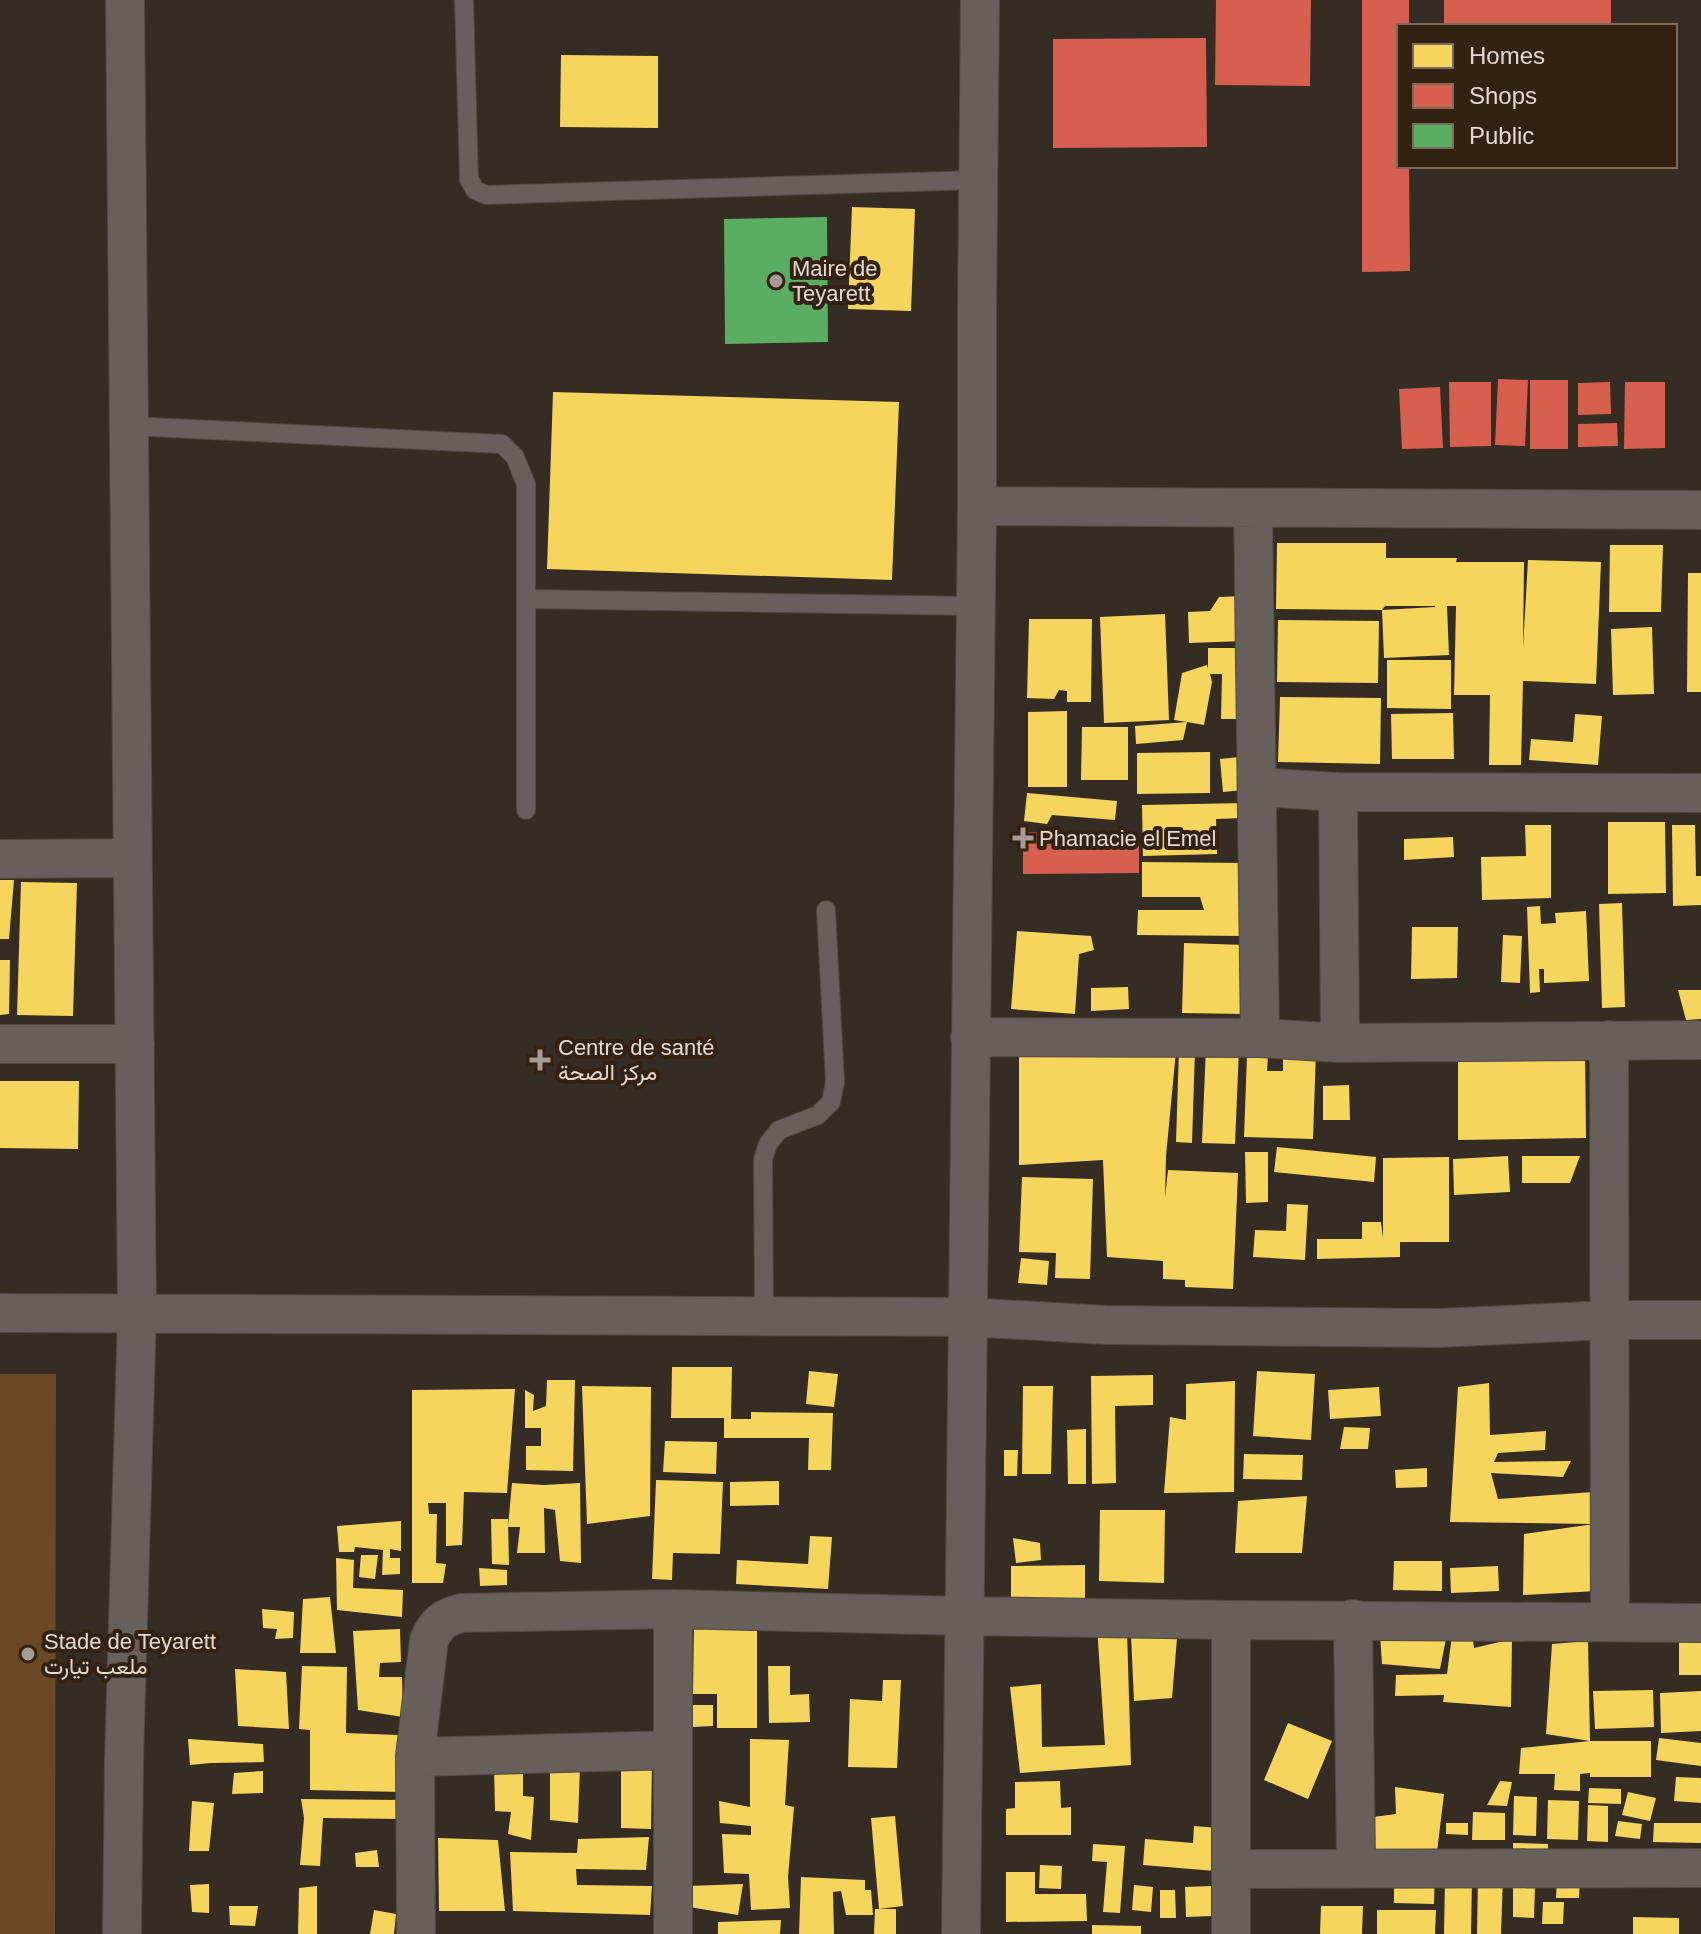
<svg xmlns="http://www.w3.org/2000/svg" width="1701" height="1934" viewBox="0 0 1701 1934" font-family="Helvetica,Vazirmatn,sans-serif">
<rect width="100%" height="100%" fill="#352c23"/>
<path fill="#6b4925" d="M0,1374H56L55,1934H0Z"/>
<path fill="#f6d55c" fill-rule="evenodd" d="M561,55L658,56V128L560,127Z
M852,207L915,209L911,311L848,309Z
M553,392L899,402L892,580L547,569Z
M1277,543H1386V558H1457L1456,562H1524L1523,648L1528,560L1601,562L1596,684L1523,681L1521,765H1489L1490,695H1454L1456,606H1447L1449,655L1384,658L1382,610L1276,609ZM1385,606H1435V607L1382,610Z
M1610,545H1663L1661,612H1609Z
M1688,573H1701V692H1687Z
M1242,596L1244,641L1189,643L1188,612L1210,611L1219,597Z
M1165,614L1169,720L1104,723L1100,617Z
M1029,619H1092L1091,702H1067V691L1059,690L1054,699L1027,698Z
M1278,620L1379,621L1378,683L1277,682Z
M1652,627L1654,694L1613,695L1611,629Z
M1208,648H1242L1241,719H1221L1222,674H1210L1212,682L1204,725L1187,722L1183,740L1136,744L1135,726L1187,722L1174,720L1182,673L1207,665L1208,669Z
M1387,660H1451V709L1387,708Z
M1280,697L1381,698L1380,764L1278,762Z
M1067,711V787H1028V712Z
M1453,713L1454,759H1392L1391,714Z
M1575,714L1602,716L1598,765L1529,760L1531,739L1573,742Z
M1082,727H1128V780H1081Z
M1210,752V793L1137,794V753Z
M1239,757L1243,790L1223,792L1220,759Z
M1027,793L1117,801L1115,820L1052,815L1047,824L1024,821Z
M1246,803L1242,818L1216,819L1217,854L1143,856L1142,805Z
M1608,822H1665L1666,893L1608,894Z
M1525,825H1551V898L1482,900L1481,857L1526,856Z
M1672,825H1695L1696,876H1701V905L1673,906Z
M1453,837L1454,857L1404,860V839Z
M1142,862L1247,863L1246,936L1137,935L1138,910H1204L1200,897H1142Z
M0,880H14L9,939H0Z
M21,882L77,883L73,1016L17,1015Z
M1622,903L1625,1007L1602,1008L1599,904Z
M1540,906L1541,924L1556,923L1555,913L1586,911L1589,981L1544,983V969H1539L1540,992L1530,993L1527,907Z
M1412,927H1458L1457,978L1411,979Z
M1017,931L1091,936L1094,950L1079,954L1075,1014L1011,1009Z
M1503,935L1522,936L1520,983L1501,982Z
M1184,943L1246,945L1245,1014L1182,1013Z
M0,960H10L9,1014L0,1015Z
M1128,987L1129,1009L1091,1011V988Z
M1678,990H1701V1019L1686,1020Z
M1206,1046L1239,1048L1235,1144L1202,1143Z
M1179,1049L1195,1050L1192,1143L1176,1142Z
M1283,1049L1316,1050L1313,1139L1244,1137L1247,1055L1268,1056L1267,1071H1283Z
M1585,1049L1586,1138L1458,1140V1050Z
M1176,1051L1166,1156L1165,1198L1168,1170L1238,1173L1233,1289L1185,1287V1280L1163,1279V1261L1107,1257L1103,1160L1019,1165V1057Z
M0,1081H79L78,1149L0,1148Z
M1349,1085L1350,1120H1323V1086Z
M1277,1147L1376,1157L1374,1182L1274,1172Z
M1245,1152H1268V1202L1246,1203Z
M1508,1156L1510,1192L1454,1195L1453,1159Z
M1522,1156H1580L1570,1183H1522Z
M1449,1157V1242H1400V1257L1317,1259V1239H1362V1222H1381L1383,1238V1158Z
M1022,1177L1093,1179L1090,1279L1055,1278L1056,1253L1019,1252Z
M1287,1204L1308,1205L1305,1260L1253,1257L1255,1230L1286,1231Z
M1021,1258L1049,1261L1047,1285L1018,1283Z
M672,1367H732L731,1419H751V1412L833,1413L831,1470H808L809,1438H724V1418H671Z
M809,1371L838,1374L834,1407L806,1404Z
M1257,1371L1315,1374L1311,1440L1253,1436Z
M1153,1375V1405L1115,1406L1116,1483L1092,1484L1091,1376Z
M547,1380H575L573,1471L526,1470V1446H541V1428H525V1390L534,1395L533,1411L546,1406Z
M1235,1381L1234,1492L1164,1493L1170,1417L1186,1420V1384Z
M1489,1383L1490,1435L1546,1431L1545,1450L1498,1453L1494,1462L1571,1461L1563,1477L1491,1473L1498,1499L1593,1492L1597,1591L1523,1595L1524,1534L1594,1524L1450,1522L1458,1387Z
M582,1386L651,1387L650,1516L587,1524Z
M1023,1386H1053L1051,1474H1022Z
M1379,1387L1381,1416L1330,1419L1328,1390Z
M515,1389L507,1493L464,1492L462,1545L446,1546V1503H428L429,1514H437L436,1563L446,1564L443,1583H412V1390Z
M1344,1427L1370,1428L1368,1449H1340Z
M1086,1429V1484H1068L1067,1430Z
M665,1441L717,1442L716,1474L663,1472Z
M1004,1450H1018L1017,1476H1004Z
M1244,1454L1303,1455L1302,1480L1243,1479Z
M1427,1468V1487L1396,1488L1395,1470Z
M656,1480L723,1482L720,1554L673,1553L672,1580L652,1579Z
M779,1481V1505L730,1506V1482Z
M512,1483L544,1485L580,1483L581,1563L560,1561L555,1510L544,1508L545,1553H517L520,1527H508Z
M1307,1496L1302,1553H1235L1238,1501Z
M1100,1510H1165L1164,1583L1099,1581Z
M491,1519H508L509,1565L492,1564Z
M401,1521V1551L390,1549V1558H400V1574L382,1575L383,1550L355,1547L354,1552H339L337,1526Z
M810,1536L832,1537L828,1589L736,1584L737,1560L808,1564Z
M1013,1538L1040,1543L1041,1560L1016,1563Z
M361,1555H378L375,1579L359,1577Z
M336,1558L354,1560L353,1588L403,1590L402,1617L337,1610Z
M1394,1561H1442V1591L1393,1590Z
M1085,1565V1600L1011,1602V1566Z
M1498,1566L1499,1591L1451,1593L1450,1568Z
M479,1568L507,1570V1585L480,1586Z
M330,1597L336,1653H300L303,1599Z
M262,1609L294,1612L293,1638L275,1639L277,1629L263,1628Z
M694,1623L757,1624V1728H717V1694H693Z
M1097,1627L1127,1630L1131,1765L1020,1773L1010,1687L1041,1684L1042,1747L1105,1745Z
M400,1629L401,1662L380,1663L379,1677H402L403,1717L358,1710L353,1631Z
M1472,1633L1474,1648L1512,1639L1511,1707L1443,1702L1444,1695L1395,1696L1396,1675L1447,1674L1452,1635Z
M1679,1633H1701V1675H1679Z
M1380,1634L1446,1639L1440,1669L1382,1664Z
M1131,1635L1177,1638L1172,1698L1134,1701Z
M1588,1641L1590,1741L1546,1734L1552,1644Z
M302,1666L347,1667L346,1733L398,1735L402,1792L310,1790V1730L299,1729Z
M768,1666H790V1695L809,1694L810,1722L769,1723Z
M235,1669L286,1672L289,1729L238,1726Z
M883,1680H901L897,1768L848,1767L850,1699L882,1701Z
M1653,1690L1654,1727L1595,1729L1593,1691Z
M1701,1691V1731L1661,1733L1660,1693Z
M692,1705H713V1726L693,1727Z
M1288,1723L1332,1741L1308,1799L1264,1780Z
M1659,1738L1701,1743V1766L1656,1760Z
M188,1739L263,1744L264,1762L211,1763L190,1765Z
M750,1739L789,1740L785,1805L794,1807L788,1877L790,1908L751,1910L749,1874L724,1873L722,1834L751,1835V1826L720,1823L719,1801L750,1807Z
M1590,1741H1651V1777H1590V1773L1580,1774V1791L1554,1790L1555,1774H1519L1521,1748Z
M494,1763L523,1766V1796L534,1797L531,1840L508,1834L511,1812L495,1811Z
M550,1763L580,1765L578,1823L550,1820Z
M652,1763L651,1829L621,1828V1765Z
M263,1771V1793L232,1794L234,1773Z
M1676,1777L1701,1778V1803L1674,1801Z
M1060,1781L1061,1808L1071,1807V1835H1006V1809L1015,1808V1782Z
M1500,1781L1512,1782L1507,1806L1487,1805Z
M1395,1787L1444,1794L1437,1852L1374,1854L1373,1817L1396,1814Z
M1589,1788L1621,1789V1804L1588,1803Z
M1628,1792L1656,1798L1650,1821L1622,1815Z
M1514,1796L1537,1797L1536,1836L1513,1835Z
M301,1799L402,1800L401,1819L323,1818L320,1866L300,1865L304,1818Z
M1548,1800L1579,1801L1578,1840L1547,1839Z
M192,1801L214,1803L209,1851H189Z
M1588,1805L1608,1806V1842L1587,1841Z
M1473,1812L1505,1813V1840H1472Z
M895,1816L903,1906L879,1909L871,1818Z
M1618,1821L1642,1824L1640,1839L1615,1836Z
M1446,1823H1468V1835L1446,1834Z
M1654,1823H1701V1843L1653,1842Z
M1194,1826L1219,1828L1215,1871L1143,1865L1145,1839L1193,1843Z
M649,1837L646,1870L576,1869L577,1885L652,1886L650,1915L513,1911L510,1852L577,1853L578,1839Z
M438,1838L498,1840L505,1911H439Z
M1513,1843L1548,1844V1865L1513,1864Z
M1093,1844L1125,1846L1120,1913L1103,1912L1107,1862L1092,1861Z
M377,1850L379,1867H356L355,1853Z
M1040,1865L1062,1866L1061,1889L1039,1888Z
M1394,1870L1435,1871L1434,1904L1394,1903Z
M1006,1872H1035V1894H1086L1087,1921L1006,1922Z
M1557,1873L1580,1874L1579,1898H1556Z
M801,1877L865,1880V1890H871L873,1915H846L841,1891L833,1892L834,1934H799Z
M1472,1877L1471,1934H1444L1445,1878Z
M1478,1877H1503L1501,1934H1477Z
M209,1884V1913L192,1912L190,1885Z
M743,1884L738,1915L689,1907L688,1886Z
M1134,1885L1153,1887L1151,1912L1132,1910Z
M317,1886V1934H298L299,1888Z
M1212,1886V1916L1186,1917L1185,1887Z
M1513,1887H1535L1534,1918L1513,1917Z
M1160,1890H1175L1176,1918H1160Z
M1543,1902H1564L1563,1924H1542Z
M229,1906H258L255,1926L230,1925Z
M1321,1906H1363L1362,1934H1320Z
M875,1909H896V1934H874Z
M374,1910L396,1914L394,1934H370Z
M1377,1910H1436L1435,1934H1377Z
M1633,1917L1679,1918V1934H1633Z
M781,1920L780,1934H718V1922Z
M1092,1925L1141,1926V1934H1092Z"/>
<path fill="#d6604d" d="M1216,0H1311L1310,86L1215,85Z
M1362,0H1409V26H1399V166H1409L1410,271L1362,272Z
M1444,0H1611V26H1444Z
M1206,38L1207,147L1053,148V39Z
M1498,379L1528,380L1525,446L1495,445Z
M1530,380H1568V449H1530Z
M1449,382H1491V446L1450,447Z
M1610,382L1611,414L1578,415V383Z
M1625,382H1665V448L1624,449Z
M1440,387L1443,448L1402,449L1399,389Z
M1617,423L1618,446L1578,447V424Z
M1023,832H1050L1053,844H1139V873L1023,874Z"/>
<path fill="#5aae61" d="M827,217L828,342L725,344L724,219Z"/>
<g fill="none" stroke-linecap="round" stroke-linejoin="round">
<g stroke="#50483f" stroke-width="20">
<path id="lane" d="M464,0L469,179L475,190L486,195L978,180
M129,426L502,444L515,457L526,484V810
M526,599L975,606
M764,1316L763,1159L768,1144L779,1130L818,1115L831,1102L835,1082L826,910"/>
</g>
<g stroke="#50483f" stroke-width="40">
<path id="street" d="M977,506L1701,510
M1253,508L1260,1038
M1258,787L1338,792L1701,793
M1338,792L1340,1043
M0,859L133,858
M970,1037L1260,1038L1340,1043L1701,1040
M1609,1040L1610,1622
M0,1044H135
M0,1313L967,1317L1106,1325L1439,1328L1609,1320H1701
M1353,1619L1356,1867
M415,1757L672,1750
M1231,1869L1701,1868
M122,1934L124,1760L137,1314L125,0
M416,1934L415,1757L429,1640C436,1624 444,1617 462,1613L673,1609L964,1616L1231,1620L1701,1623
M673,1934V1609
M961,1934L977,506V311L980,0
M1231,1934V1620"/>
</g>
<use href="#lane" stroke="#675f59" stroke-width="18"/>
<use href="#street" stroke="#675f59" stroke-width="38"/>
</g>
<g fill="#a79c93" stroke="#321" stroke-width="3">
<circle cx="776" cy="281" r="8"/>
<path d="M1019 826h8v8h8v8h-8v8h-8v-8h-8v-8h8z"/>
<path d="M536 1048h8v8h8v8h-8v8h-8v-8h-8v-8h8z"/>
<circle cx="28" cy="1654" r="8"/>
</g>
<g text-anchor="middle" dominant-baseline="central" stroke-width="8" stroke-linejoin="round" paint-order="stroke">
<g font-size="22" fill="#e5d9cf" stroke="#321" text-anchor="start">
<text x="792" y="268">Maire de<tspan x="792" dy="25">Teyarett</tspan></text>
<text x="1039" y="838">Phamacie el Emel</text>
<text x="558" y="1047">Centre de santé<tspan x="558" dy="25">مركز الصحة</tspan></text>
<text x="44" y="1641">Stade de Teyarett<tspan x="44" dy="25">ملعب تيارت</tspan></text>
</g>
</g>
<rect x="1397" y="24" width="280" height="144" fill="#332211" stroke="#7a6b5d" stroke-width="2"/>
<rect x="1413" y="44" width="40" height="24" fill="#f6d55c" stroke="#7a6b5d" stroke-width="2"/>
<text x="1469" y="64" font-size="24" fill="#e5d9cf">Homes</text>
<rect x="1413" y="84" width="40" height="24" fill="#d6604d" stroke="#7a6b5d" stroke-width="2"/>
<text x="1469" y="104" font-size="24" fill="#e5d9cf">Shops</text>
<rect x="1413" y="124" width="40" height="24" fill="#5aae61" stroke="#7a6b5d" stroke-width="2"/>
<text x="1469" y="144" font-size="24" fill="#e5d9cf">Public</text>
</svg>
